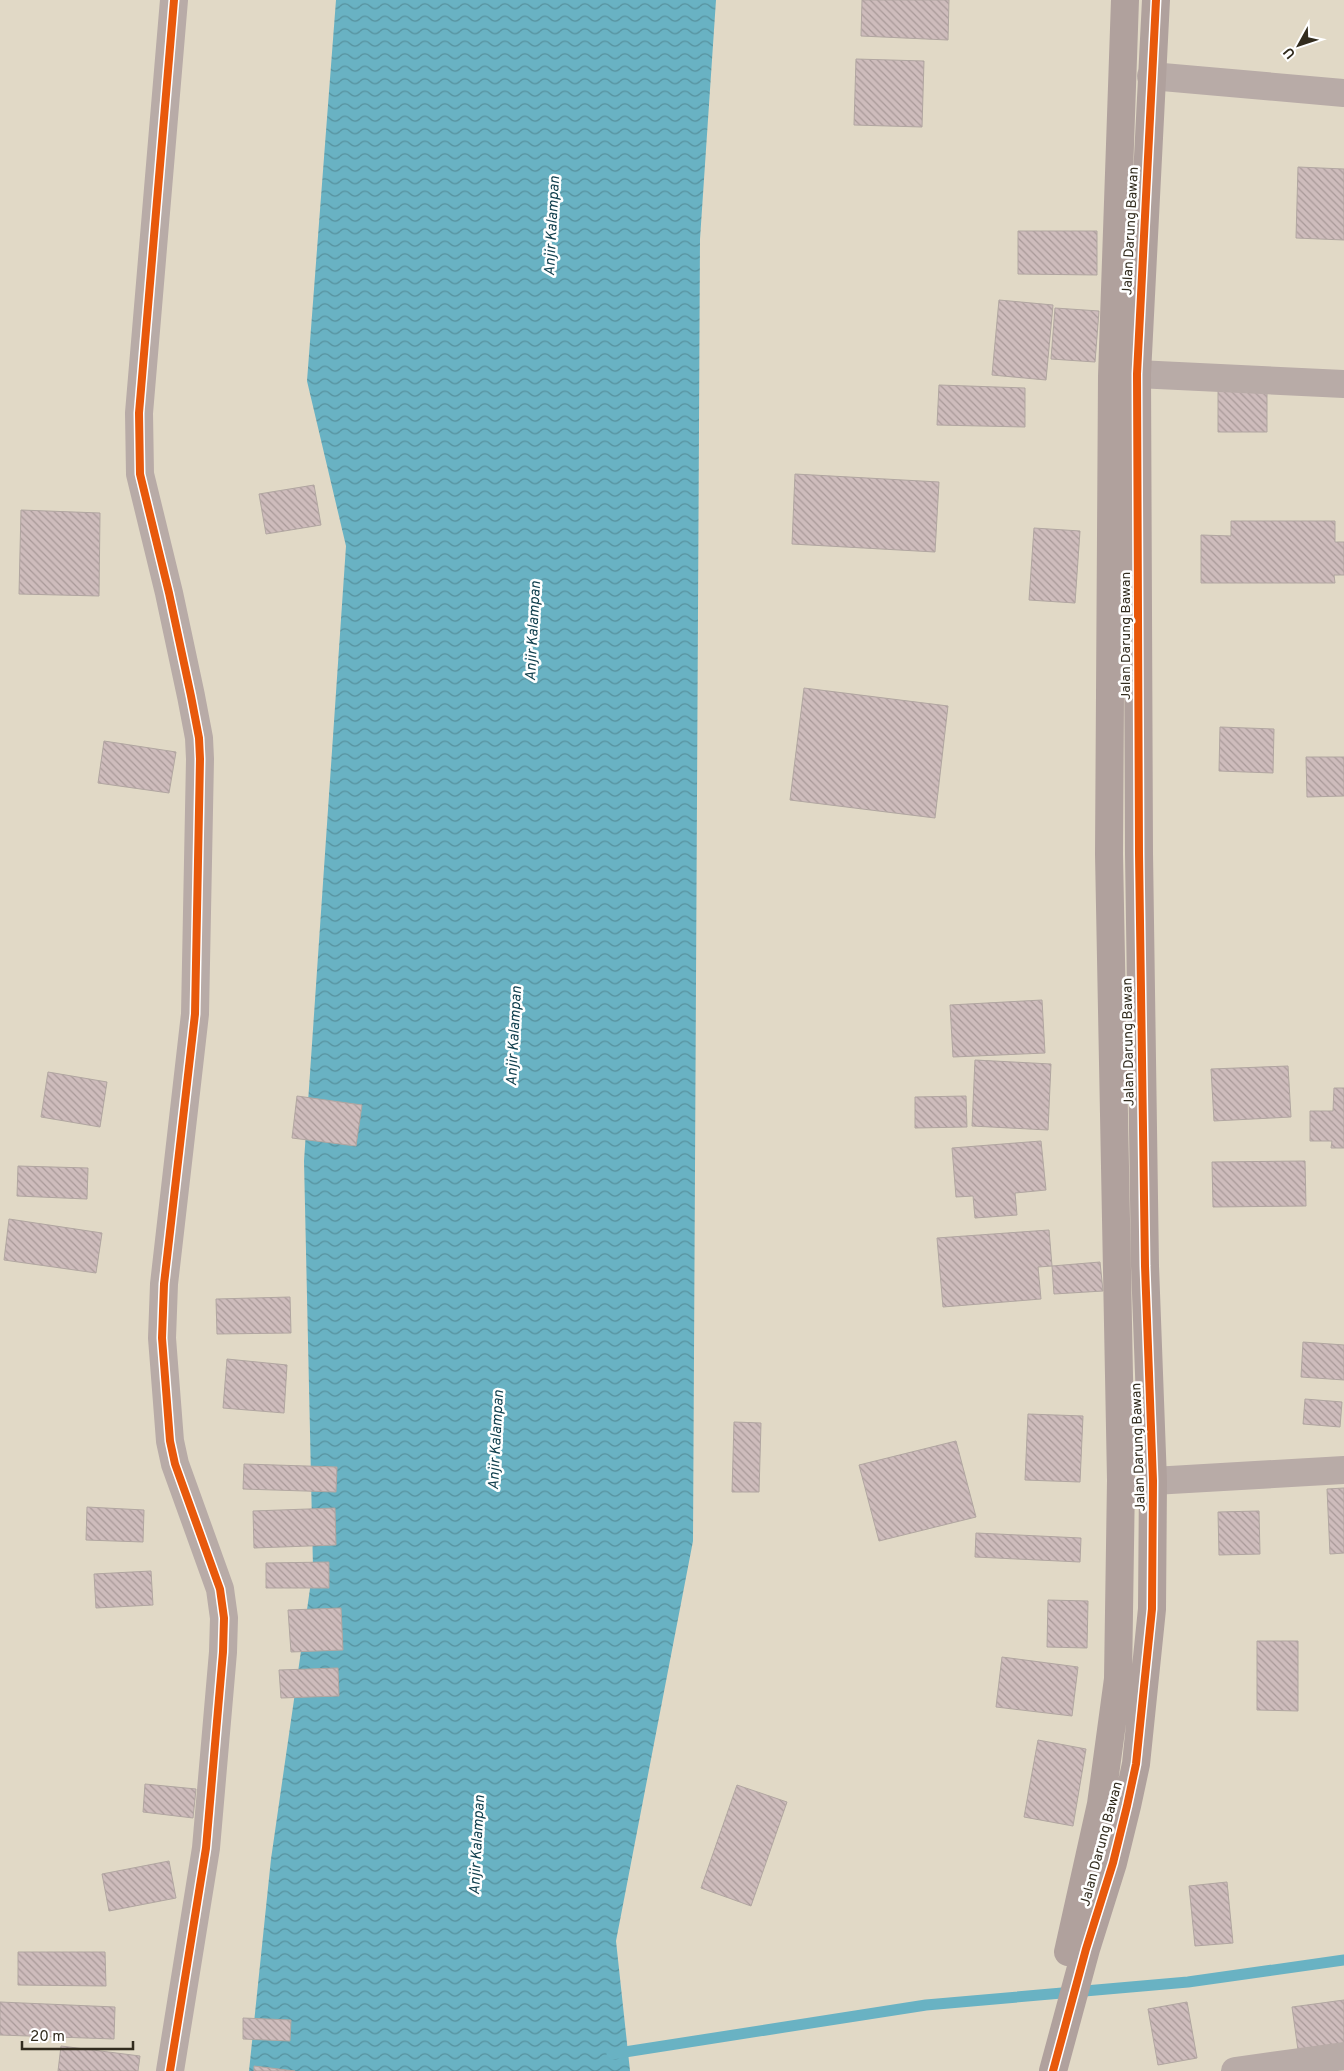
<svg xmlns="http://www.w3.org/2000/svg" width="1344" height="2071" viewBox="0 0 1344 2071" font-family="Overpass,sans-serif">
<defs>
<pattern id="water-waves" width="16" height="10" patternUnits="userSpaceOnUse" patternTransform="scale(1.25)"><rect width="16" height="10" fill="#69b2c3"/><path d="M0 5q4-4 8 0t8 0" fill="none" stroke="#57919e"/></pattern>
<pattern id="building-back-hatch" width="6" height="6" patternUnits="userSpaceOnUse" patternTransform="scale(1.25)"><rect width="6" height="6" fill="#cebcbc"/><path d="M-1 5l2 2M0 0l6 6M5-1l2 2" fill="none" stroke="#a89998"/></pattern>
</defs>
<rect width="100%" height="100%" fill="#e1d9c6"/>
<path fill="url(#water-waves)" d="M336,0H716L700,239L693,1541L616,1941L630,2071H249L271,1859L313,1568L304,1161L346,546L307,381Z"/>
<g fill="none" stroke-linecap="round" stroke-linejoin="round">
<path stroke="#69b2c3" stroke-width="11" d="M612,2054L926,2005L1188,1982L1344,1960"/>
</g>
<path fill="url(#building-back-hatch)" stroke="#b1a6a1" d="M862,0H949L948,40L861,36Z
M856,59L924,61L922,127L854,125Z
M1298,167L1344,169V240L1296,238Z
M1018,231H1097V275L1018,274Z
M999,300L1053,305L1046,380L992,375Z
M1055,308L1099,311L1095,362L1051,359Z
M939,385L1025,388V427L937,425Z
M1267,387V432H1218V388Z
M795,474L939,482L935,552L792,544Z
M314,485L321,525L266,534L259,494Z
M21,510L100,513L99,596L19,594Z
M1231,521H1335V542H1344V575H1334L1335,583H1201V535L1231,536Z
M1034,528L1080,531L1075,603L1029,600Z
M804,688L948,706L935,818L790,800Z
M1220,727L1274,729L1273,773L1219,771Z
M104,741L176,752L169,793L98,783Z
M1306,757H1344V796L1307,797Z
M1042,1000L1045,1053L953,1057L950,1005Z
M975,1060L1051,1064L1048,1130L972,1126Z
M1288,1066L1291,1117L1214,1121L1211,1069Z
M48,1072L107,1082L100,1127L41,1117Z
M1334,1088H1344V1148H1331L1332,1141H1310V1111H1333Z
M297,1096L362,1105L356,1146L292,1138Z
M966,1096L967,1127L915,1128V1097Z
M1041,1141L1046,1190L1015,1193L1017,1215L975,1218L973,1196L956,1197L952,1148Z
M1305,1161L1306,1206L1213,1207L1212,1162Z
M18,1166L88,1168L87,1199L17,1196Z
M9,1219L102,1233L96,1273L4,1260Z
M1049,1230L1052,1266L1038,1267L1041,1299L943,1307L937,1238Z
M1100,1262L1103,1291L1054,1294L1052,1266Z
M290,1297L291,1333L217,1334L216,1299Z
M1303,1342L1344,1345V1380L1301,1377Z
M227,1359L287,1365L284,1413L223,1408Z
M1305,1399L1342,1402L1340,1427L1303,1424Z
M1028,1414L1083,1416L1080,1482L1025,1480Z
M734,1422L761,1423L759,1492H732Z
M956,1441L976,1517L879,1541L859,1465Z
M244,1464L337,1467L336,1492L243,1489Z
M1344,1488V1553L1330,1554L1327,1489Z
M87,1507L144,1510L143,1542L86,1540Z
M335,1508L336,1545L254,1548L253,1511Z
M1259,1511L1260,1554L1219,1555L1218,1512Z
M976,1533L1081,1538L1080,1562L975,1557Z
M329,1562V1588H266V1563Z
M151,1571L153,1605L96,1608L94,1574Z
M1048,1600L1088,1601L1087,1648L1047,1647Z
M341,1608L343,1650L291,1652L288,1610Z
M1257,1641H1298V1711L1257,1710Z
M1002,1657L1078,1667L1072,1716L996,1707Z
M338,1668L339,1696L281,1698L279,1670Z
M1038,1740L1086,1749L1073,1826L1024,1817Z
M145,1784L196,1789L193,1818L143,1812Z
M737,1785L787,1802L751,1906L701,1888Z
M169,1861L176,1898L109,1911L102,1874Z
M1227,1882L1233,1943L1195,1946L1189,1886Z
M18,1952H105L106,1986L18,1985Z
M1344,2000V2044L1298,2050L1292,2007Z
M0,2002L115,2007L114,2039L0,2035Z
M1187,2002L1197,2058L1158,2065L1148,2009Z
M243,2018L291,2020L290,2041L243,2039Z
M61,2046L140,2056L138,2071H58Z
M254,2066L295,2071H254Z"/>
<g fill="none" stroke-linecap="round" stroke-linejoin="round">
<path stroke="#b8aba7" stroke-width="28" d="M1151,76L1344,93
M1113,376L1137,374L1344,384
M1153,1481L1344,1470
M170,2071L206,1848L223,1652L224,1618L220,1589L175,1464L170,1441L162,1338L164,1284L195,1014L200,759L199,738L191,696L169,593L140,474L139,413L174,0
M1235,2071L1344,2056"/>
<path stroke="#b0a19d" stroke-width="28" d="M1068,1952L1101,1804L1118,1679L1121,1480L1109,854L1112,376L1125,0
M1053,2071L1086,1949L1113,1863L1127,1806L1136,1764L1152,1609L1153,1481L1145,1266L1139,853L1137,374L1156,0"/>
<g stroke="#fff" stroke-width="11">
<path id="cycleway" d="M170,2071L206,1848L223,1652L224,1618L220,1589L175,1464L170,1441L162,1338L164,1284L195,1014L200,759L199,738L191,696L169,593L140,474L139,413L174,0
M1053,2071L1086,1949L1113,1863L1127,1806L1136,1764L1152,1609L1153,1481L1145,1266L1139,853L1137,374L1156,0"/>
</g>
<use href="#cycleway" stroke="#e8590c" stroke-width="8"/>
</g>
<g text-anchor="middle" dominant-baseline="central" stroke-width="5" stroke-linejoin="round" paint-order="stroke">
<g font-size="14" fill="#322c1e" stroke="#fff">
<text transform="translate(1131 231) rotate(-87)">Jalan Darung Bawan</text>
<text transform="translate(1126 636) rotate(-90)">Jalan Darung Bawan</text>
<text transform="translate(1129 1042) rotate(-91)">Jalan Darung Bawan</text>
<text transform="translate(1139 1447) rotate(-92)">Jalan Darung Bawan</text>
<text transform="translate(1102 1844) rotate(-75)">Jalan Darung Bawan</text>
</g>
<g font-size="15" font-style="italic" fill="#11404e" stroke="#fff">
<text transform="translate(553 226) rotate(-87)">Anjir Kalampan</text>
<text transform="translate(534 631) rotate(-87)">Anjir Kalampan</text>
<text transform="translate(515 1036) rotate(-87)">Anjir Kalampan</text>
<text transform="translate(497 1440) rotate(-87)">Anjir Kalampan</text>
<text transform="translate(478 1845) rotate(-87)">Anjir Kalampan</text>
</g>
</g>
<g transform="translate(1299 45) rotate(230)" stroke="#ffffff" stroke-width="4" paint-order="stroke">
<path d="M0-4L9 19L0 12L-9 19Z" fill="#322c1e"/>
<text y="-8" font-size="14" font-weight="bold" text-anchor="middle" fill="#322c1e">U</text>
</g>
<path d="M22 2041v8h111v-8" fill="none" stroke="#322c1e" stroke-width="2.5"/>
<text x="30" y="2041" font-size="15" fill="#322c1e" stroke="#ffffff" stroke-width="4" paint-order="stroke">20 m</text>
</svg>
